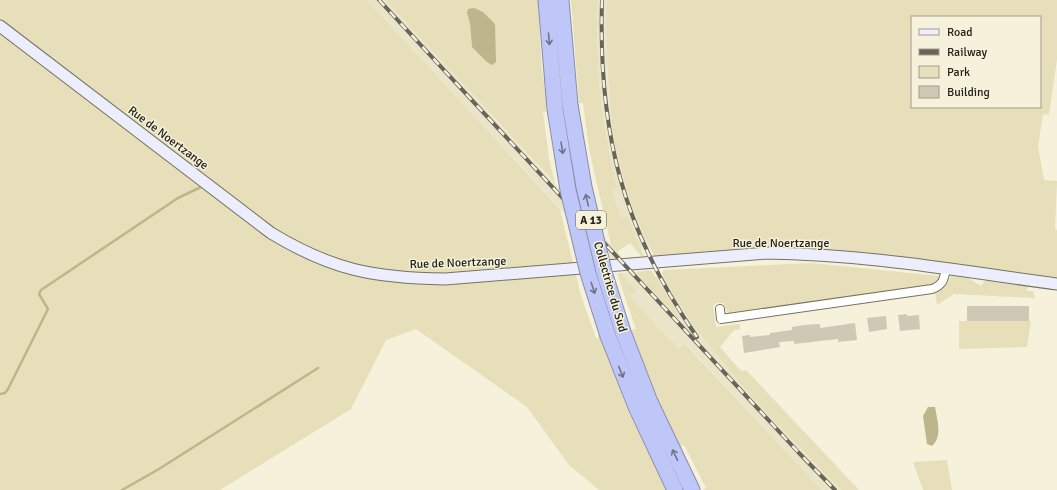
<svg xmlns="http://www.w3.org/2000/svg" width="1057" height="490" viewBox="0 0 1057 490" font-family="Signika,sans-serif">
<rect width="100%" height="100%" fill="#f5f1db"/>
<path fill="#eae4c8" d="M367,0H385L623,258L608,260Z
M598,0H607V70L609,100L624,179L650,248L641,250L627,217L621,218L612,191L618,189L608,152L598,80Z
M635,272L678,318L654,277L663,276L687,315L719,359L802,451L841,490H822L686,344L679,349L629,296L637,291L621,273Z"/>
<path fill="#e6dfb9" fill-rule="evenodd" d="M0,0H367L560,209L581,296L596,338H600L628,411L666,490H599L569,465L527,407L416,329L386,340L351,409L220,490H0Z
M385,0H538L542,71L548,111L543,112L549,159L555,183ZM470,23L487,62L472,47Z
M571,0H598C596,69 600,122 618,189L612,191L621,218L627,216L644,257H642L630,243L617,252L611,245L589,149L583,103H579Z
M607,0H1057V59L1049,115L1043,114L1038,147L1044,180L1057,181L1055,229L1057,230V279L870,254L808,249L741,250L654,256C642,231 631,205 624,179C607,121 606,60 607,0ZM912,17H1040V107H912Z
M812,263L940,276L937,282L933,285L735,317L728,313L723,303H716L713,306L716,327L740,324V329L734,330L720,347L741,371L746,370L859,490H841C792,440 741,389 699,332C686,314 671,294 662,273L664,270Z
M651,270L680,318H678L635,272Z
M621,273L637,291L629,296L679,349L685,344L822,490H703L706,488L684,445L680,447L658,399L631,330L636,329L617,274Z
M951,276L968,278L981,286L986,280L1028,285L1027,291H1033L1035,298L954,294L937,305L935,292C945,290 947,285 951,276Z
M959,321H1031L1027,347L959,349Z
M947,460L952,490H923L913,462Z"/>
<path fill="#bdb58b" d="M474,8L483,12L495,24L496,62L492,65L487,62L472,47L470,23L467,13L468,9Z
M928,407H935C937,420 943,436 932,446L927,444L923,416Z"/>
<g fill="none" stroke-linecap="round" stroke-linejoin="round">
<path stroke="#bdb58b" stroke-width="2.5" d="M0,394L5,393L8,389L48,309L39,294L41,290L178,198L201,187
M122,490L159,469L318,368"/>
</g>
<path fill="#cdc9b5" d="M967,306H1029V321H967Z
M907,314V316L919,315L920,329L900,331L898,315Z
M886,316L887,329L869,332L867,318Z
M855,323L857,340L838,342V339L794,344V341L779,342L780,347L744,353L742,336L750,335V337L770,335V333L792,330V327L804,325L820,324V328Z"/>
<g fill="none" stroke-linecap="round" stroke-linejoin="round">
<g stroke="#767360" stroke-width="10">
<path id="street" d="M720,309L721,319L932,289C943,285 944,279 946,269"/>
</g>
<g stroke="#767360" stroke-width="13">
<path id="secondary" d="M0,26L271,233C332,270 374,278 445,279L766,253C864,254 960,271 1057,284"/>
</g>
<g stroke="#888dab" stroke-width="17">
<path id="highway" d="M546,0L555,109
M561,0L570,105
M623,332L650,402L692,490
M608,336L636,407L675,490"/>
</g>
<use href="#street" stroke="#fff" stroke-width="8"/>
<use href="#secondary" stroke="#eceefd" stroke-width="11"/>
<use href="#highway" stroke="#bfc7f9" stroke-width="15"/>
<g stroke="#676559" stroke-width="4">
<path id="rail" d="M379,0L799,453L835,490
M602,0C598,131 622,229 697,337"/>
</g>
<use href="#rail" stroke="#f5f1db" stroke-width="2.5" stroke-dasharray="8" stroke-linecap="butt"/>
<g stroke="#888dab" stroke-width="17" stroke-linecap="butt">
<path id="highway-bridge" d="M570,105L584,187L604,272L623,332
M555,109L568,190L588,273L608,336"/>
</g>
<use href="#highway-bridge" stroke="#bfc7f9" stroke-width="15"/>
</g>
<defs><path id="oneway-shaft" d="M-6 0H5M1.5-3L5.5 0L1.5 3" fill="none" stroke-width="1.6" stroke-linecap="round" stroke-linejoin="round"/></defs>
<g stroke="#707489">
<use href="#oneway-shaft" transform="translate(549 39) rotate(85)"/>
<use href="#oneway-shaft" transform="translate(562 148) rotate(81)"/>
<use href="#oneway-shaft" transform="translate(587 200) rotate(-103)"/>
<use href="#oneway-shaft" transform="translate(593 288) rotate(72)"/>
<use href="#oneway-shaft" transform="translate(621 372) rotate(68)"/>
<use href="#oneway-shaft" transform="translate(675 455) rotate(-115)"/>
</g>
<g text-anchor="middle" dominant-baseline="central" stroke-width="3" stroke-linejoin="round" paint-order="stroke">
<rect fill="#f5f1db" stroke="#615f53" stroke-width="1" x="576" y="211" width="30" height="18" rx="3"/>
<g font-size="11" font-weight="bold" fill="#222019">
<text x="591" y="220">A 13</text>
</g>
<g font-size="12" fill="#222019" stroke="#f5f1db">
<text transform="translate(168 138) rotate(37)">Rue de Noertzange</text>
<text x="781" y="243">Rue de Noertzange</text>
<text transform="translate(458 263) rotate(-2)">Rue de Noertzange</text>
<text transform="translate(610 287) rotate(74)">Collectrice du Sud</text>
</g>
</g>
<rect x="911" y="16" width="130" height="92" fill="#f5f1db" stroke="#a19d8d"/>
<rect x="919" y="29" width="20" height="6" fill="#eceefd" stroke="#a19d8d"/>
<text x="947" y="36" font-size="12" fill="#222019">Road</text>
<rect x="919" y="49" width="20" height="6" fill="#676559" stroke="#a19d8d"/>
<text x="947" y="56" font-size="12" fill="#222019">Railway</text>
<rect x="919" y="66" width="20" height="12" fill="#e6dfb9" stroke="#a19d8d"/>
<text x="947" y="76" font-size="12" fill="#222019">Park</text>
<rect x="919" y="86" width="20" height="12" fill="#cdc9b5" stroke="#a19d8d"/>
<text x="947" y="96" font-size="12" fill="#222019">Building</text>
</svg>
